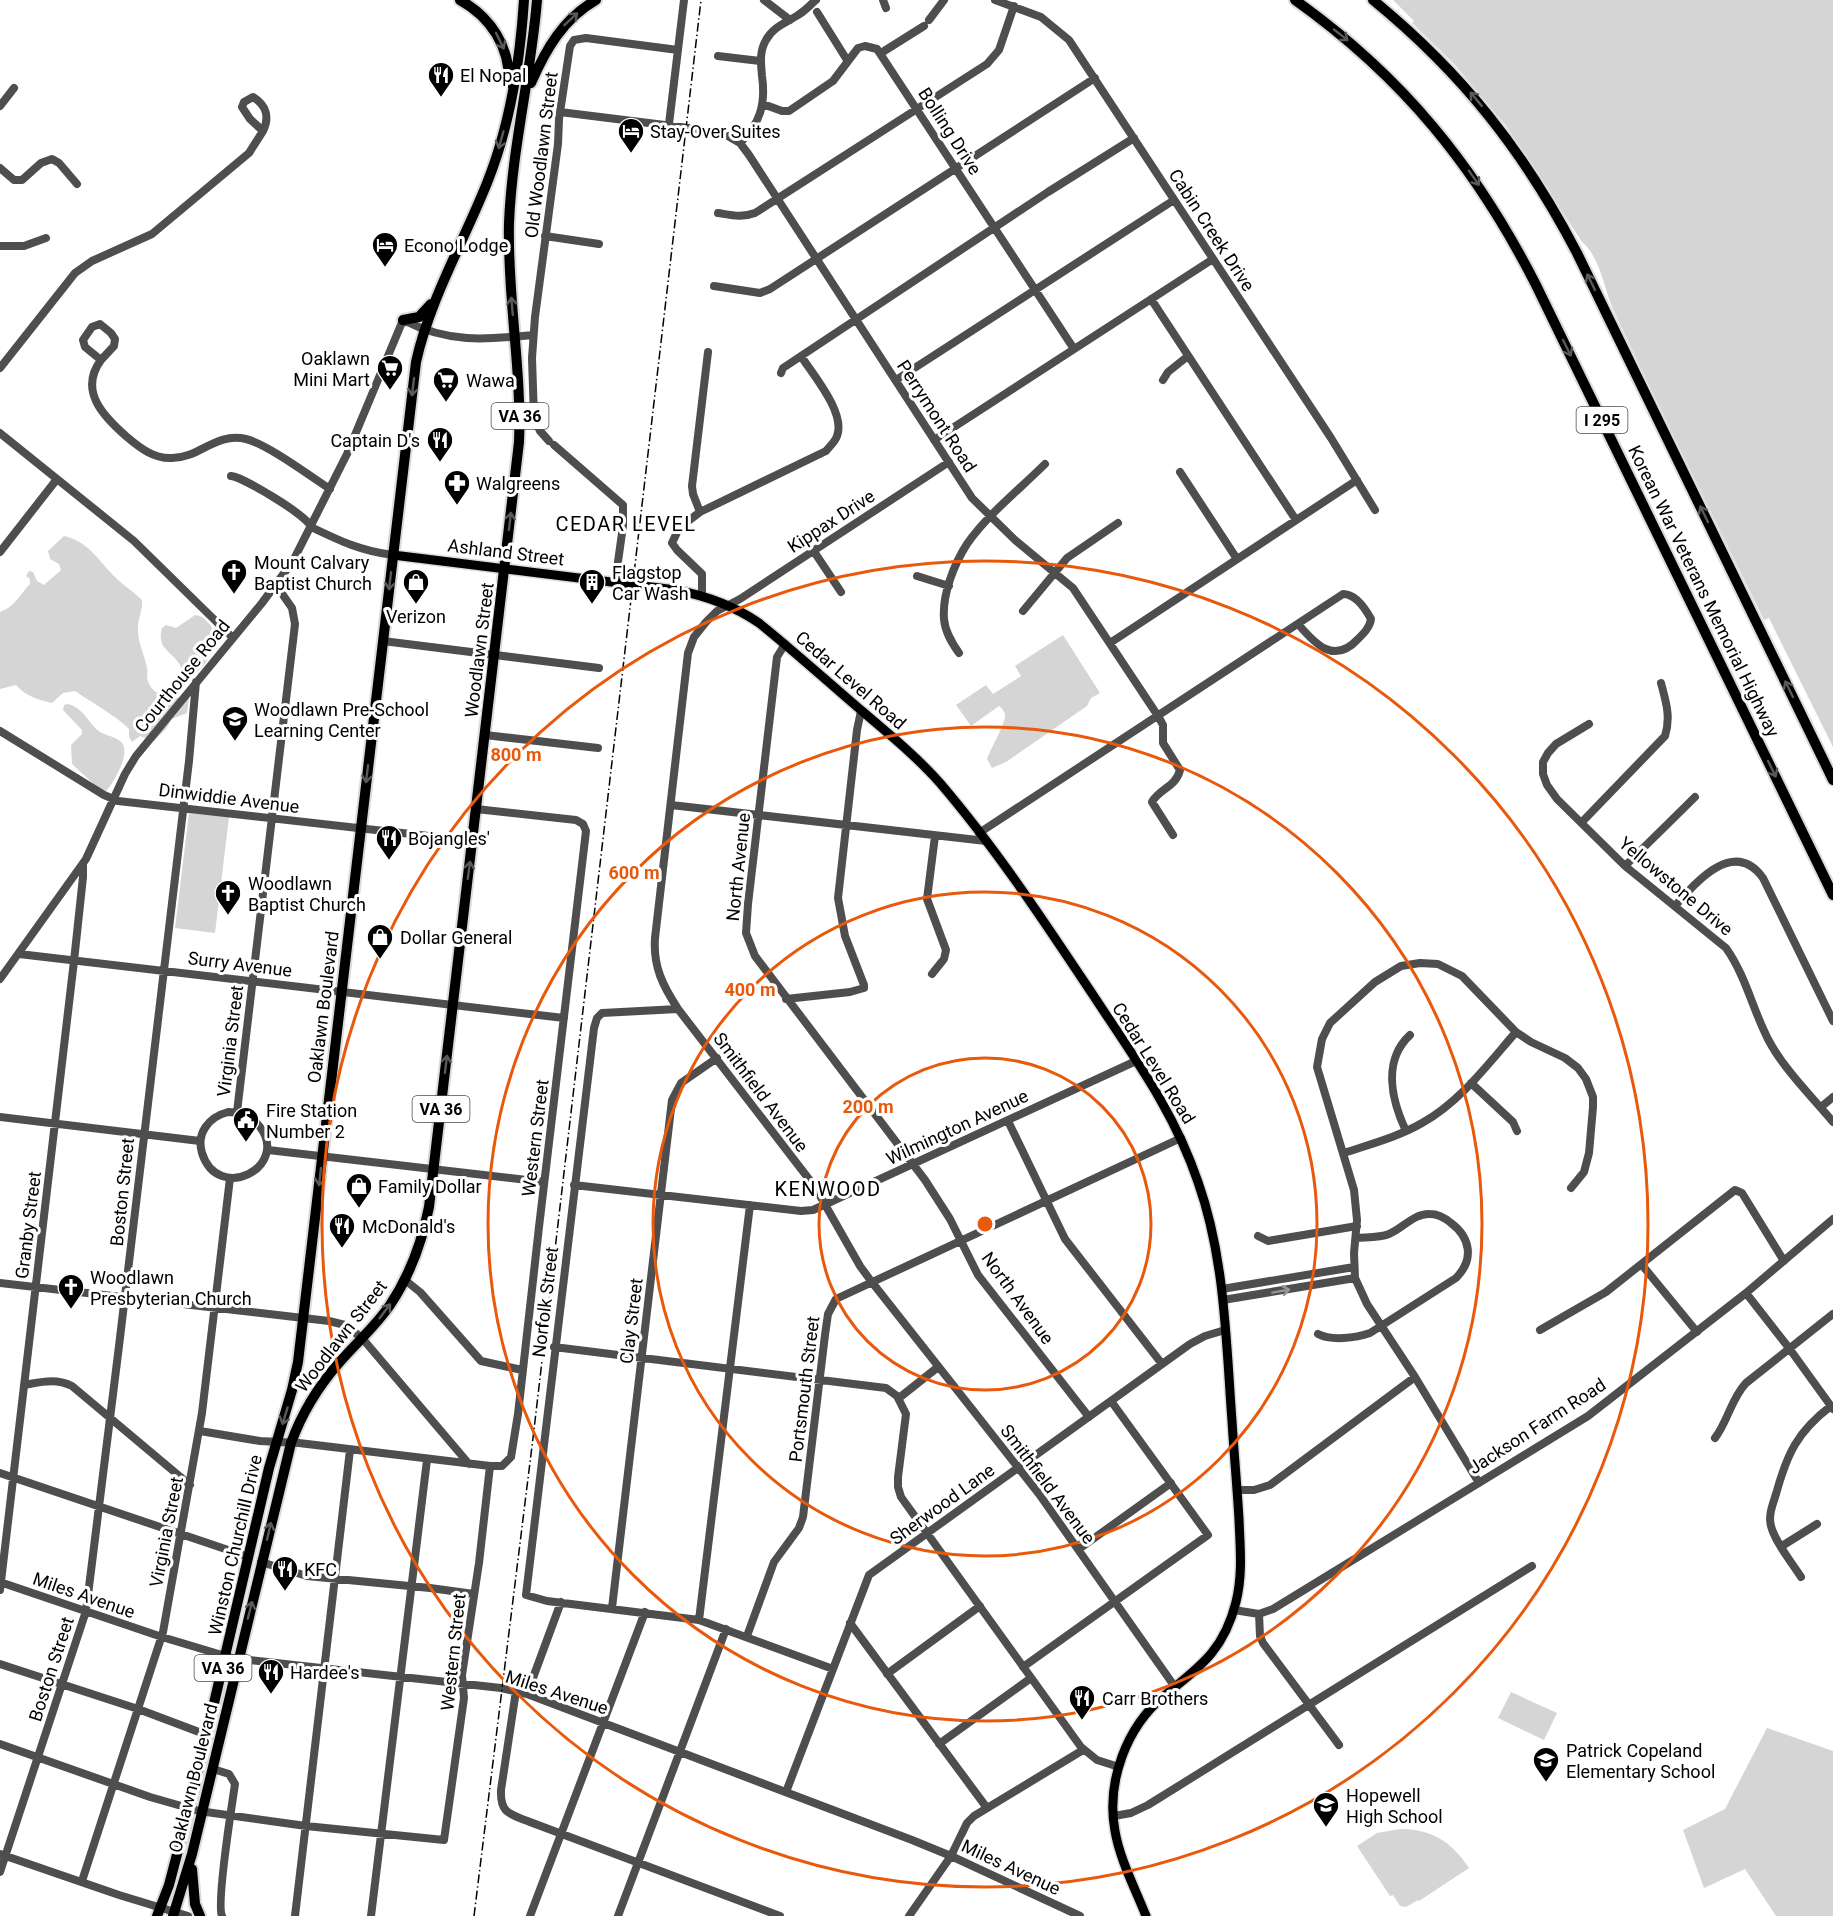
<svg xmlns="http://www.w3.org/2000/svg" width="1833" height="1916" viewBox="0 0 1833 1916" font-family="Roboto,sans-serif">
<rect width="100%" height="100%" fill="#fff"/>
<path fill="#d5d5d5" d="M1393,0H1833V747L1769,618L1764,620C1714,519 1664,417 1616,316C1604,292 1602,259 1582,242L1507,127L1455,65L1412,23L1414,21Z
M64,536C90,542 98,561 116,578C124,586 134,592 142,600C143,610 138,618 138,627C137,641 145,656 147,668C148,671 147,675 147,678C151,698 173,698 189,698L187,713L172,719L166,729L154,741L140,736L132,742L129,737V729C115,715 92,703 75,691L63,693L52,703C39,700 25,696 16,685L0,689V612C15,607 20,594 30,584V579L26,576L29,571L33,572L37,581L44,585L61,570L59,564L50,559L48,551Z
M195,615C203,616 206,620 211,626C222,644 206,667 191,677C182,674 183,669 178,662C168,649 157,648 162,628L166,625L176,628Z
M1063,635L1100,693L1091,698L1087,706L1006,762L992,768L987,759C990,750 1007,721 1005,714C1004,711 1001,707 999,706L971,726L956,705L986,685L993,694L1021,676L1015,666Z
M68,704C82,708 86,718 95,728C103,736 112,735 120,741C133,751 114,782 106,791L99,789L72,764L71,745L82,734V730L63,710L64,705Z
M189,813L229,817L215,933L175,928Z
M1511,1692L1557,1713L1544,1740L1498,1718Z
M1767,1728L1833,1751V1916H1776L1745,1869L1704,1888L1683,1830L1725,1809Z
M1400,1829C1432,1829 1452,1842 1469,1868L1419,1901L1418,1900L1406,1907L1400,1906L1393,1895L1390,1896L1357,1846L1377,1833Z"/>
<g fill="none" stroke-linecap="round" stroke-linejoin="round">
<g stroke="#dbdbdb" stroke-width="12">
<path id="major" d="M393,555L676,590C707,596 733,605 759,623C794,651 828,682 862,711C889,734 917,757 940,783C999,852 1049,929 1099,1004C1138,1063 1175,1114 1198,1182C1225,1258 1226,1341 1232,1421C1234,1453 1237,1486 1239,1519C1240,1547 1243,1574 1236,1602C1224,1650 1201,1666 1165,1695C1126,1727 1106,1782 1115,1831C1120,1860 1135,1888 1146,1916"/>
</g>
<g stroke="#dbdbdb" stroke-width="14">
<path id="highway" d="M460,0C491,17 510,47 509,83
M1295,0C1403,77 1476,167 1536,285L1833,895
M1373,0C1462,73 1524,151 1577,253L1833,780
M531,83C546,49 563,19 596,0
M403,320L419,317L431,304
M192,1869L195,1904L200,1916
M157,1916L169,1885L193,1793L269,1468L292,1390L298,1362L416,362C430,299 463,243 487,183C510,126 520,62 524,0
M173,1916L192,1854L291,1443C302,1413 317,1388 338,1364C355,1344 375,1327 390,1305C410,1275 422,1242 429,1207L519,442C522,369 507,296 509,223C512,148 531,75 537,0"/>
</g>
<path stroke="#4e4e4e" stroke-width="8" d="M764,0L790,20
M883,0L886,8
M995,0L1041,17L1069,40L1331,438L1375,510
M817,12L847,60
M929,20L944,0
M881,53L924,26
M718,56L760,61
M253,97C266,105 270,117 263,131L250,119L242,107L244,102Z
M763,104L782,111H789L833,81L858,48L865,46L877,49L1074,349
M0,106L14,88
M560,112L721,132L740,143L749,155L972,498L1015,540L1073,588L1158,716L1163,725V743L1180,770C1176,787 1159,789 1152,802L1173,835
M669,124L684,0
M740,143C760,124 766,104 762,76C761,64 759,52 766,40C773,27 786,23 798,15C805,11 810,5 816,0
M0,168L14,180H22L41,163L52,159L59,163L77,184
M718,213C731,215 742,218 755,213L987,64L999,50L1014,6
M545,236L599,244
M0,246H24L46,238
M714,286L760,293L770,289L1095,78
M1151,299L1296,520
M100,324L111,333L115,339L114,346L101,360L85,347L83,340L92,327Z
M101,360C78,391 104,417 127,437C140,448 154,459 172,458C200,458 215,432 246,439C267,444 310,476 330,489
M0,368L75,273L92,261L152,234L249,153L263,131
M781,373L783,368L1048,192L1134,138
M896,380L1174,200
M1163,380L1168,372L1188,356
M0,433L134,541L232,637
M934,440L1213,259
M549,441L540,431L534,418L532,358L535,317L558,144L559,119L570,46L574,40L586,38L678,50
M554,445L623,505V526L615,583
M949,462L740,599L717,611L706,622L694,637L688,653L655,938C653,967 663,986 678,1009L815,1187L860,1266L871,1281L1039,1494L1175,1687
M1180,472L1237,559
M231,476C243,477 308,516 311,527C340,541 361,551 393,555
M700,512L693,494L692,486L708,352
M813,550L841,592
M0,552L57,479
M917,576L949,586
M702,595V574L677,550L672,543L679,528L700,512L826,451C830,446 835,442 837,436C846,413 813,375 801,356
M1023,611L1067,558L1118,523
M383,641L599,668
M1110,643L1357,480
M785,644L777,657L748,904L746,933L755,956L925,1180L950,1219L978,1275L1089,1417
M959,653C952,643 945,632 944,619C942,595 954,564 967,544C987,515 1020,489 1045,464
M1589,724L1556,744L1548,753L1543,762V774L1547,785L1557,799L1625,866L1726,948C1746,976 1753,1011 1769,1041C1784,1069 1812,1097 1833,1122
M0,731L104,795L118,801L473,841
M485,735L598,748
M671,805L986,841
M1582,822L1665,736C1671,717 1666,702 1661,683
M979,833L1343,594C1355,594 1365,608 1371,619C1370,627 1364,633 1358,639C1334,665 1315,644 1298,624
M1625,866L1695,797
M1675,906C1697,881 1734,838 1763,878L1833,1021
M19,954L564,1018
M932,974L944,959L946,950L927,899L935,836
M0,979L86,859L125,774L136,756L262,603L293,561L347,454L403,320C448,343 485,340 533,335
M786,999L850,992L864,988V985L845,936L838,898L857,730L861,711
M678,1009L602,1013L597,1018L594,1028L526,1595L547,1601L699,1620L833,1669
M1471,1083L1513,1122L1517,1131
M1821,1107L1833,1097
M228,1112C242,1112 252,1116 260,1127C290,1167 218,1204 202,1153C196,1133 209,1117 228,1112Z
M237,1112L295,624L292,608L276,585
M0,1117L200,1141
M1008,1121L1065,1239L1162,1364
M1406,1131C1392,1101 1382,1061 1410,1035
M268,1150L544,1182
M1344,1153C1370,1144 1398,1137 1422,1123C1460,1102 1488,1064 1516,1032
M574,1185L801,1211L813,1210L1136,1061
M1258,1236L1268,1241L1357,1226
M1642,1265L1697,1332
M405,1280L420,1292L481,1361L522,1370
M0,1283L329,1321L345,1325L362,1338L469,1464
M1222,1289L1354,1267
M1746,1293L1789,1348L1833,1409
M1223,1300L1355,1278
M1540,1330L1606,1292L1735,1190L1742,1193L1784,1261
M1318,1334C1331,1341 1356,1338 1370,1333L1456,1278C1474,1260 1471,1238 1451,1223C1445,1218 1438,1214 1430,1214C1414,1213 1402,1229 1389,1234C1379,1238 1366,1237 1356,1238
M554,1347L886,1388L897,1396L906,1414L898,1477V1487L901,1497L1081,1747L1097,1760L1119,1767
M24,1385C42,1382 55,1378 72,1386L190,1485
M899,1398L938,1367
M200,1431L260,1441L299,1443L490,1466H502L511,1457L518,1414L539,1227L586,831L583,824L576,820L476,809
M1715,1438C1728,1421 1731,1399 1746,1383L1833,1314
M0,1473L249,1557
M1479,1483L1415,1377L1367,1304L1355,1278L1354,1253L1357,1220L1354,1190L1317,1067L1322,1039L1330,1023L1375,982L1401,966L1420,963L1438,964L1462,976L1516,1032L1531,1042L1565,1058L1578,1068L1586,1079L1593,1097V1107L1589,1153L1584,1172L1571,1188
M1237,1490H1254L1270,1485L1415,1377
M1782,1546L1817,1524
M1079,1549L1171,1483
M261,1562L307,1576L430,1588L474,1594
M1801,1577C1792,1563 1775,1542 1771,1526C1768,1515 1773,1504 1776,1494C1787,1454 1797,1432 1831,1406
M0,1582L162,1637L232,1658L501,1688L527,1694L912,1840L951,1856L1080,1916
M0,1590L74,961L83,877V865
M612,1608L672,1100L681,1083L717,1058
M1234,1610L1259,1614L1273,1609L1588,1416L1746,1293L1833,1219
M1259,1614L1260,1636L1263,1643L1339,1745
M699,1620L750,1205
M850,1623L987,1808
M747,1636L774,1562L799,1528L803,1517L825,1335L828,1314L836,1299L1181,1138
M0,1664L138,1709L207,1735
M1023,1667L1208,1535L1111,1401
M887,1674L980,1606
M516,1691L501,1790C500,1814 510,1814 530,1822L780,1916
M527,1694L561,1602
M0,1744L150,1797L199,1811L306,1826L444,1840L464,1698L462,1675L479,1563L490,1466
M939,1744L1031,1678
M213,1769L229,1774L235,1784C232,1805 216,1903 222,1916
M786,1792L869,1575L1190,1344L1205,1336L1225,1330
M1114,1816L1131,1813L1148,1805L1532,1566
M0,1854L119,1895L188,1916
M0,1872L86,1611L119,1346L189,761L196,682
M82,1881L163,1632L202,1413L230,1178
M295,1916L350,1450
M371,1916L427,1460
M530,1916L645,1612
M618,1916L726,1629
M909,1916L951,1856L967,1823L974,1816L1083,1750"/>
<use href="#major" stroke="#000" stroke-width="9"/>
<use href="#highway" stroke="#000" stroke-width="10"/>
<path stroke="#000" stroke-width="1.5" stroke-dasharray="9 3 1.5 3" stroke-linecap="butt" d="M474,1916L533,1438L701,0"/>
</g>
<defs><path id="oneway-shaft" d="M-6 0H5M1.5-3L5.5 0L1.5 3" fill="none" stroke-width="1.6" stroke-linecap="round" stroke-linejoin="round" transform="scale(1.5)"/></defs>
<g stroke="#595959">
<use href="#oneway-shaft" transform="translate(571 19) rotate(-43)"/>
<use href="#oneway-shaft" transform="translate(1341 35) rotate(38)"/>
<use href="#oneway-shaft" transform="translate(500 41) rotate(64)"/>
<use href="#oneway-shaft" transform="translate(1476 99) rotate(-130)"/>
<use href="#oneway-shaft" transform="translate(501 140) rotate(106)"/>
<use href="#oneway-shaft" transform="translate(1474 178) rotate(55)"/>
<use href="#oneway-shaft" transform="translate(1591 282) rotate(-116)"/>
<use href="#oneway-shaft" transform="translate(512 306) rotate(-95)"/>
<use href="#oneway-shaft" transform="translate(1567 348) rotate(64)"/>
<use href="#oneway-shaft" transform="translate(413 387) rotate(97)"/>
<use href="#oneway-shaft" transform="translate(1704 514) rotate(-116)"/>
<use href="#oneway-shaft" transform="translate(510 521) rotate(-83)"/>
<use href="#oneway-shaft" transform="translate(390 581) rotate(97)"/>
<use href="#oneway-shaft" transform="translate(1789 689) rotate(-116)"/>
<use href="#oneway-shaft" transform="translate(1772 769) rotate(64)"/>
<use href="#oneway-shaft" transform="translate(367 774) rotate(97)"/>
<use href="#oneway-shaft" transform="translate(469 870) rotate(-82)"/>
<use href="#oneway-shaft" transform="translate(446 1064) rotate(-83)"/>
<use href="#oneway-shaft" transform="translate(320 1177) rotate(96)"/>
<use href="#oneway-shaft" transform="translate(385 1311) rotate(-53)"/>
<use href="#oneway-shaft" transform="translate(285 1416) rotate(107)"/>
<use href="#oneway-shaft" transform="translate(269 1531) rotate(-77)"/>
<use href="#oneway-shaft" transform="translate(250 1610) rotate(-76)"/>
</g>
<use stroke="#959595" href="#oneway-shaft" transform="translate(1281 1291) rotate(-10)"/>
<g fill="none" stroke="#e8590c" stroke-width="3">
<circle cx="985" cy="1224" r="166"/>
<circle cx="985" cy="1224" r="332"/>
<circle cx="985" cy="1224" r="497"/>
<circle cx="985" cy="1224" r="663"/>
</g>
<defs>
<g id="restaurant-pin" transform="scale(1.35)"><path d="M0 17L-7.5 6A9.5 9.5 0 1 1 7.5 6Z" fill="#000" stroke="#fff"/><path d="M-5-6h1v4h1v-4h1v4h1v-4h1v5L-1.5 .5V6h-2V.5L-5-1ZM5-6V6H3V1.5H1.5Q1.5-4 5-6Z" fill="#fff"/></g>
<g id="hotel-pin" transform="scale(1.35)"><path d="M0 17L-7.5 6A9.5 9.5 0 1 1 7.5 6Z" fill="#000" stroke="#fff"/><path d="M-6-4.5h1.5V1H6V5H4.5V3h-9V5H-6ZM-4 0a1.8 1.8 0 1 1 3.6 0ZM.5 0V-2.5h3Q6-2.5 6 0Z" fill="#fff"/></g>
<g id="supermarket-pin" transform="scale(1.35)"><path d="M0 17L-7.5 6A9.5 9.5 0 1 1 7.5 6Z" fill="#000" stroke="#fff"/><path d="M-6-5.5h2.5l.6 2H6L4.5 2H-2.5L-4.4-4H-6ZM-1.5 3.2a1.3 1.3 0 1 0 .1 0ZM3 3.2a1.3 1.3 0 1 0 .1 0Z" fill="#fff"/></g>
<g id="pharmacy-pin" transform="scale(1.35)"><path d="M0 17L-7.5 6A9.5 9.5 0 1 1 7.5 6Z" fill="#000" stroke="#fff"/><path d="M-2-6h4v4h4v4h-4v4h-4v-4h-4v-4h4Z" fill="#fff"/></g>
<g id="church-pin" transform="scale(1.35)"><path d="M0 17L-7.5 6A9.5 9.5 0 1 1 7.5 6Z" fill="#000" stroke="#fff"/><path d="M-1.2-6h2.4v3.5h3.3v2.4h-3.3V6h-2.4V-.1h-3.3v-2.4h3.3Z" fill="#fff"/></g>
<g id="shop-pin" transform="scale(1.35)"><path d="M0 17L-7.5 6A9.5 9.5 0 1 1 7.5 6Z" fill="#000" stroke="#fff"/><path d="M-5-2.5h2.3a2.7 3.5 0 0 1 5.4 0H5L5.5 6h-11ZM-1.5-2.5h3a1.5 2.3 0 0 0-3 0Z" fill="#fff"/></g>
<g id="building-pin" transform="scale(1.35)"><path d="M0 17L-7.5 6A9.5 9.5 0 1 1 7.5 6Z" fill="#000" stroke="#fff"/><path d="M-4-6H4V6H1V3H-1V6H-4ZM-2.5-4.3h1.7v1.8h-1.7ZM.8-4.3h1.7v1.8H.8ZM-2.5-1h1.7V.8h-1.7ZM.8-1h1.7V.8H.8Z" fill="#fff"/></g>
<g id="school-pin" transform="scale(1.35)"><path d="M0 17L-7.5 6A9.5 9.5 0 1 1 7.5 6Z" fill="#000" stroke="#fff"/><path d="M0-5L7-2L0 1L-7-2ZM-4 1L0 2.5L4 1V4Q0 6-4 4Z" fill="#fff"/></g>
<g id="civic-pin" transform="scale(1.35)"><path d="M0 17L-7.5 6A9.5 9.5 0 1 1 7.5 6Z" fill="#000" stroke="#fff"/><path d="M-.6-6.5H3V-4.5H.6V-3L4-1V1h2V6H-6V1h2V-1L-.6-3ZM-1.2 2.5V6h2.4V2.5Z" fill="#fff"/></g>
</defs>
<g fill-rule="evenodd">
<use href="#restaurant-pin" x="441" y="75"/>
<use href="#hotel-pin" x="631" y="131"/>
<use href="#hotel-pin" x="385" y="245"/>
<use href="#supermarket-pin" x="390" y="368"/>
<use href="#supermarket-pin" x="446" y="380"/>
<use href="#restaurant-pin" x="440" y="440"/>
<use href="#pharmacy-pin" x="457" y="483"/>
<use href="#church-pin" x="234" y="572"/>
<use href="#shop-pin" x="416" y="582"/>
<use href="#building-pin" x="592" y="582"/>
<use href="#school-pin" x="235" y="719"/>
<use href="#restaurant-pin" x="389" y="838"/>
<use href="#church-pin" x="228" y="893"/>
<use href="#shop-pin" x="380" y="937"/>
<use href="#civic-pin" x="246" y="1120"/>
<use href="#shop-pin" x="359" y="1186"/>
<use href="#restaurant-pin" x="342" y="1226"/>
<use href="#church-pin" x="71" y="1287"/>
<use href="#restaurant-pin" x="285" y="1569"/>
<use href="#restaurant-pin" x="271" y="1672"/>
<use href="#restaurant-pin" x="1082" y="1698"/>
<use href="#school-pin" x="1546" y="1760"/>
<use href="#school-pin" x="1326" y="1805"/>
</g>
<g text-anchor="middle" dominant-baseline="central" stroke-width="6" stroke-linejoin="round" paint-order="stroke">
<g fill="#fff" stroke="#4c4c4c" stroke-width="1.5">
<rect x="491.5" y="403" width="57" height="26" rx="4.5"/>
<rect x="1576.5" y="407" width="51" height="26" rx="4.5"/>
<rect x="412.5" y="1096" width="57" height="26" rx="4.5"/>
<rect x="194.5" y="1655" width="57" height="26" rx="4.5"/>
</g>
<g font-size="16" font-weight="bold" fill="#000">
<text x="520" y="416">VA 36</text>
<text x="1602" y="420">I 295</text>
<text x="441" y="1109">VA 36</text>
<text x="223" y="1668">VA 36</text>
</g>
<g font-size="18" fill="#000" stroke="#fff" text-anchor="start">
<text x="460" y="75">El Nopal</text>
<text x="650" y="131">Stay-Over Suites</text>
<text x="404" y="245">Econo Lodge</text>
<text x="370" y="358" text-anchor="end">Oaklawn<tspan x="370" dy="21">Mini Mart</tspan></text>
<text x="466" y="380">Wawa</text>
<text x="420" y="440" text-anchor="end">Captain D's</text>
<text x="476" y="483">Walgreens</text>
<text x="254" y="562">Mount Calvary<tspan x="254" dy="21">Baptist Church</tspan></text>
<text x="612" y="572">Flagstop<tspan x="612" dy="21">Car Wash</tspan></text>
<text x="416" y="616" text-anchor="middle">Verizon</text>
<text x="254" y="709">Woodlawn Pre-School<tspan x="254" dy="21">Learning Center</tspan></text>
<text x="408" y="838">Bojangles'</text>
<text x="248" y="883">Woodlawn<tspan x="248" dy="21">Baptist Church</tspan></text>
<text x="400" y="937">Dollar General</text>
<text x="266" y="1110">Fire Station<tspan x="266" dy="21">Number 2</tspan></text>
<text x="378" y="1186">Family Dollar</text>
<text x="362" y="1226">McDonald's</text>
<text x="90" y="1277">Woodlawn<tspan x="90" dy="21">Presbyterian Church</tspan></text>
<text x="304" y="1569">KFC</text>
<text x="290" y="1672">Hardee's</text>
<text x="1102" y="1698">Carr Brothers</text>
<text x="1566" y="1750">Patrick Copeland<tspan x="1566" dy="21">Elementary School</tspan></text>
<text x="1346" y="1795">Hopewell<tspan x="1346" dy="21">High School</tspan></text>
</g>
<g font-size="18" fill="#000" stroke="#fff">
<text transform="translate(950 131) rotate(57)">Bolling Drive</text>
<text transform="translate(541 155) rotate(-83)">Old Woodlawn Street</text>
<text transform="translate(1212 230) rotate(57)">Cabin Creek Drive</text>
<text transform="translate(937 416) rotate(57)">Perrymont Road</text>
<text transform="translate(831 521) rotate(-33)">Kippax Drive</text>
<text transform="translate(506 552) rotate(7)">Ashland Street</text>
<text transform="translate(1704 591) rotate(64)">Korean War Veterans Memorial Highway</text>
<text transform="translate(479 650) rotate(-83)">Woodlawn Street</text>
<text transform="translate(182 676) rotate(-51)">Courthouse Road</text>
<text transform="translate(851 680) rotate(41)">Cedar Level Road</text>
<text transform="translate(229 798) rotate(7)">Dinwiddie Avenue</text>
<text transform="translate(738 867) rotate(-84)">North Avenue</text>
<text transform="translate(1676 886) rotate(40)">Yellowstone Drive</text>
<text transform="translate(240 964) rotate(7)">Surry Avenue</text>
<text transform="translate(323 1007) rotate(-83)">Oaklawn Boulevard</text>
<text transform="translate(230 1041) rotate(-83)">Virginia Street</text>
<text transform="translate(1154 1063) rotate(58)">Cedar Level Road</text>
<text transform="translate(761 1092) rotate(53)">Smithfield Avenue</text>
<text transform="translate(957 1127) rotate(-25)">Wilmington Avenue</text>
<text transform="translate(535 1138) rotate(-83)">Western Street</text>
<text transform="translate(122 1192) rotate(-84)">Boston Street</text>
<text transform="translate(28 1225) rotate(-83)">Granby Street</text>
<text transform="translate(1018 1298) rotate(54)">North Avenue</text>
<text transform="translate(545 1302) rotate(-83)">Norfolk Street</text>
<text transform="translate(631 1321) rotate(-83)">Clay Street</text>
<text transform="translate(341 1336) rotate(-52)">Woodlawn Street</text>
<text transform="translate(804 1389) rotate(-83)">Portsmouth Street</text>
<text transform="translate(1537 1426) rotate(-33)">Jackson Farm Road</text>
<text transform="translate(1048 1484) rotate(53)">Smithfield Avenue</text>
<text transform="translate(942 1504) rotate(-36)">Sherwood Lane</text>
<text transform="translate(166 1532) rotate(-79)">Virginia Street</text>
<text transform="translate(235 1545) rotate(-77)">Winston Churchill Drive</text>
<text transform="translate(84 1595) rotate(19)">Miles Avenue</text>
<text transform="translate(453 1652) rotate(-84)">Western Street</text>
<text transform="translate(51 1669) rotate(-72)">Boston Street</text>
<text transform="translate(557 1692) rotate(18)">Miles Avenue</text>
<text transform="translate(193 1778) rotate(-76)">Oaklawn Boulevard</text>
<text transform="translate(1011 1867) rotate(25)">Miles Avenue</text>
</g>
<g font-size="20" letter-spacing="1.5" fill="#000" stroke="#fff">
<text x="626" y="524">CEDAR LEVEL</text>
<text x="828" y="1189">KENWOOD</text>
</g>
</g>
<circle cx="985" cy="1224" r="9" fill="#e8590c" stroke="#fff" stroke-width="3"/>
<g font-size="18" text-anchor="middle" font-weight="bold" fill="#e8590c" stroke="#fff" stroke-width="6" stroke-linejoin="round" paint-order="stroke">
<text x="516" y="761">800 m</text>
<text x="634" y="879">600 m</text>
<text x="750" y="996">400 m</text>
<text x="868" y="1113">200 m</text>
</g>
</svg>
